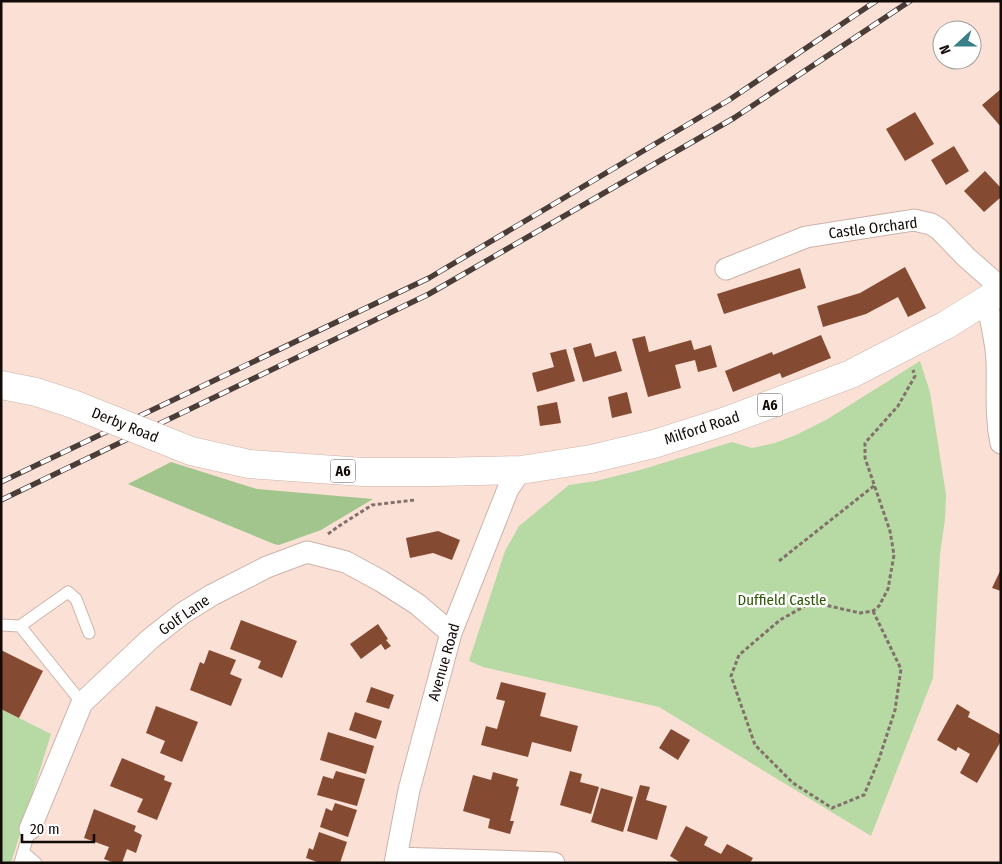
<svg xmlns="http://www.w3.org/2000/svg" width="1002" height="864" viewBox="0 0 1002 864" font-family="'Fira Sans Condensed',sans-serif">
<rect width="100%" height="100%" fill="#fbe0d6"/>
<path fill="#b7d9a4" d="M920,361L930,392L946,495L945,519L940,554L933,678L871,836L659,707L483,667L469,661L505,551L519,526L569,485L596,481L640,470L732,442L752,448L775,443L796,435L826,420Z
M1,709L51,734L11,863H1Z"/>
<path fill="#a1c58d" d="M171,462L257,489L373,499L321,530L279,545L274,544L128,484Z"/>
<path fill="#844a32" d="M1001,89V127L982,105Z
M915,112L934,144L905,161L886,129Z
M954,146L969,171L946,185L931,160Z
M985,171L1001,188V197L984,212L964,191Z
M905,267L926,308L908,317L898,297L866,314L823,327L817,306L860,293Z
M800,268L806,288L724,314L717,294Z
M821,335L831,358L782,378L780,373L733,392L725,371L772,352L773,355Z
M645,336L649,352L691,340L694,350L711,345L717,367L698,372L695,360L675,365L681,388L648,397L632,339Z
M591,343L595,357L616,351L622,371L583,382L573,348Z
M566,349L575,381L537,392L532,373L554,367L550,353Z
M627,392L632,413L612,418L608,397Z
M557,402L561,423L540,426L537,406Z
M438,531L460,540L452,560L433,553L410,558L406,538Z
M1001,569V591L992,588Z
M241,620L297,641L282,678L258,668L261,661L230,649Z
M378,624L388,639L386,640L391,646L385,650L381,644L361,659L350,644Z
M1,650L43,671L19,718L1,709Z
M209,650L236,660L230,674L242,679L231,706L190,690L200,662L204,664Z
M501,682L546,693L540,716L578,726L571,752L532,742L528,757L481,745L486,726L497,729L505,701L496,699Z
M371,687L394,695L389,709L366,702Z
M957,704L970,712L968,717L1001,735V741L977,783L960,773L970,754L958,747L956,751L937,740Z
M156,706L198,722L182,762L160,753L165,741L146,733Z
M355,712L382,721L376,739L349,730Z
M671,729L690,740L678,760L659,748Z
M328,732L374,746L366,774L320,760Z
M122,758L165,776L164,780L172,783L157,820L137,812L143,799L110,786Z
M336,771L365,779L357,806L317,795L323,776L333,779Z
M570,771L582,774L580,782L599,787L591,814L560,805Z
M493,772L518,779L516,786L519,787L510,821H514L510,834L488,828L490,819L463,811L473,775L491,780Z
M640,785L650,787L646,800L667,806L657,840L627,831Z
M601,788L633,797L623,832L591,822Z
M335,803L357,810L348,837L320,827L326,808L332,811Z
M94,809L136,826L134,831L142,835L136,853L127,849L122,863H115L104,859L109,847L84,838Z
M686,826L708,837L704,845L721,854L727,844L753,858L750,863H681L670,856Z
M319,832L347,842L340,863H320L306,858L309,848L313,850Z"/>
<g fill="none" stroke-linecap="round" stroke-linejoin="round">
<g stroke="#ccb3a9" stroke-width="13">
<path id="lane" d="M1,625L20,626L68,592L76,599L89,633
M20,626L82,703
M23,852L36,863
M20,863L30,829"/>
</g>
<g stroke="#ccb3a9" stroke-width="23">
<path id="street" d="M726,269L806,237L914,220L931,224L939,229L966,257L1001,288
M986,299C991,320 996,340 997,361C998,390 995,415 1001,443
M30,829L82,703L150,639L183,613L212,595L267,567L307,552L346,562L381,581L417,604L451,633
M396,858L554,863
M395,863L409,790L451,633L508,489L521,470"/>
</g>
<g stroke="#ccb3a9" stroke-width="29">
<path id="highway" d="M1,385L36,392L73,404
M249,464L363,472H437L521,470L591,459L654,444L726,421L851,374L946,325L1001,291"/>
</g>
<path stroke="#82716a" stroke-width="3" stroke-dasharray="4 2.5" stroke-linecap="butt" d="M328,534L339,526L372,505L415,500
M779,561L875,485
M873,611L901,669L895,710L879,759L864,795L832,808L793,783L755,745L731,676L739,655L780,620L812,602L860,613L873,611L879,606L888,589L894,555L890,531L865,458V443L898,406L915,376L913,370"/>
<use href="#lane" stroke="#fff" stroke-width="11"/>
<use href="#street" stroke="#fff" stroke-width="21"/>
<use href="#highway" stroke="#fff" stroke-width="28"/>
<g stroke="#4a3d38" stroke-width="5.5">
<path id="rail" d="M1,482L429,278L729,100L876,1
M1,500L429,294L734,118L910,1"/>
</g>
<use href="#rail" stroke="#fff" stroke-width="4" stroke-dasharray="11" stroke-linecap="butt"/>
<g stroke="#ccb3a9" stroke-width="29" stroke-linecap="butt">
<path id="highway-bridge" d="M73,404L191,451L249,464"/>
</g>
<use href="#highway-bridge" stroke="#fff" stroke-width="28"/>
</g>
<g text-anchor="middle" dominant-baseline="central" stroke-width="5" stroke-linejoin="round" paint-order="stroke">
<g fill="#fff" stroke="#5a5452" stroke-width="1">
<rect x="757.5" y="393.5" width="25" height="23" rx="4"/>
<rect x="330.5" y="459.5" width="25" height="23" rx="4"/>
</g>
<g font-size="14" font-weight="bold" fill="#130b08">
<text x="770" y="405">A6</text>
<text x="343" y="471">A6</text>
</g>
<g font-size="15" fill="#130b08" stroke="#fff">
<text transform="translate(873 228) rotate(-7)">Castle Orchard</text>
<text transform="translate(125 425) rotate(22)">Derby Road</text>
<text transform="translate(702 428) rotate(-18)">Milford Road</text>
<text transform="translate(184 615) rotate(-35)">Golf Lane</text>
<text transform="translate(444 662) rotate(-74)">Avenue Road</text>
</g>
<g font-size="15" fill="#2d5703" stroke="#fff">
<text x="782" y="600">Duffield Castle</text>
</g>
</g>
<rect width="1002" height="864" fill="none" stroke="#130b08" stroke-width="5"/>
<g transform="translate(957 45) rotate(249)"><circle r="24" fill="#ffffff" stroke="#a19d9c"/>
<path d="M0-4L9 19L0 12L-9 19Z" fill="#387f88"/>
<text y="-8" font-size="14" font-weight="bold" text-anchor="middle" fill="#130b08">N</text>
</g>
<path d="M22 834v8h72v-8" fill="none" stroke="#130b08" stroke-width="2.5"/>
<text x="30" y="834" font-size="15" fill="#130b08" stroke="#ffffff" stroke-width="4" paint-order="stroke">20 m</text>
</svg>
